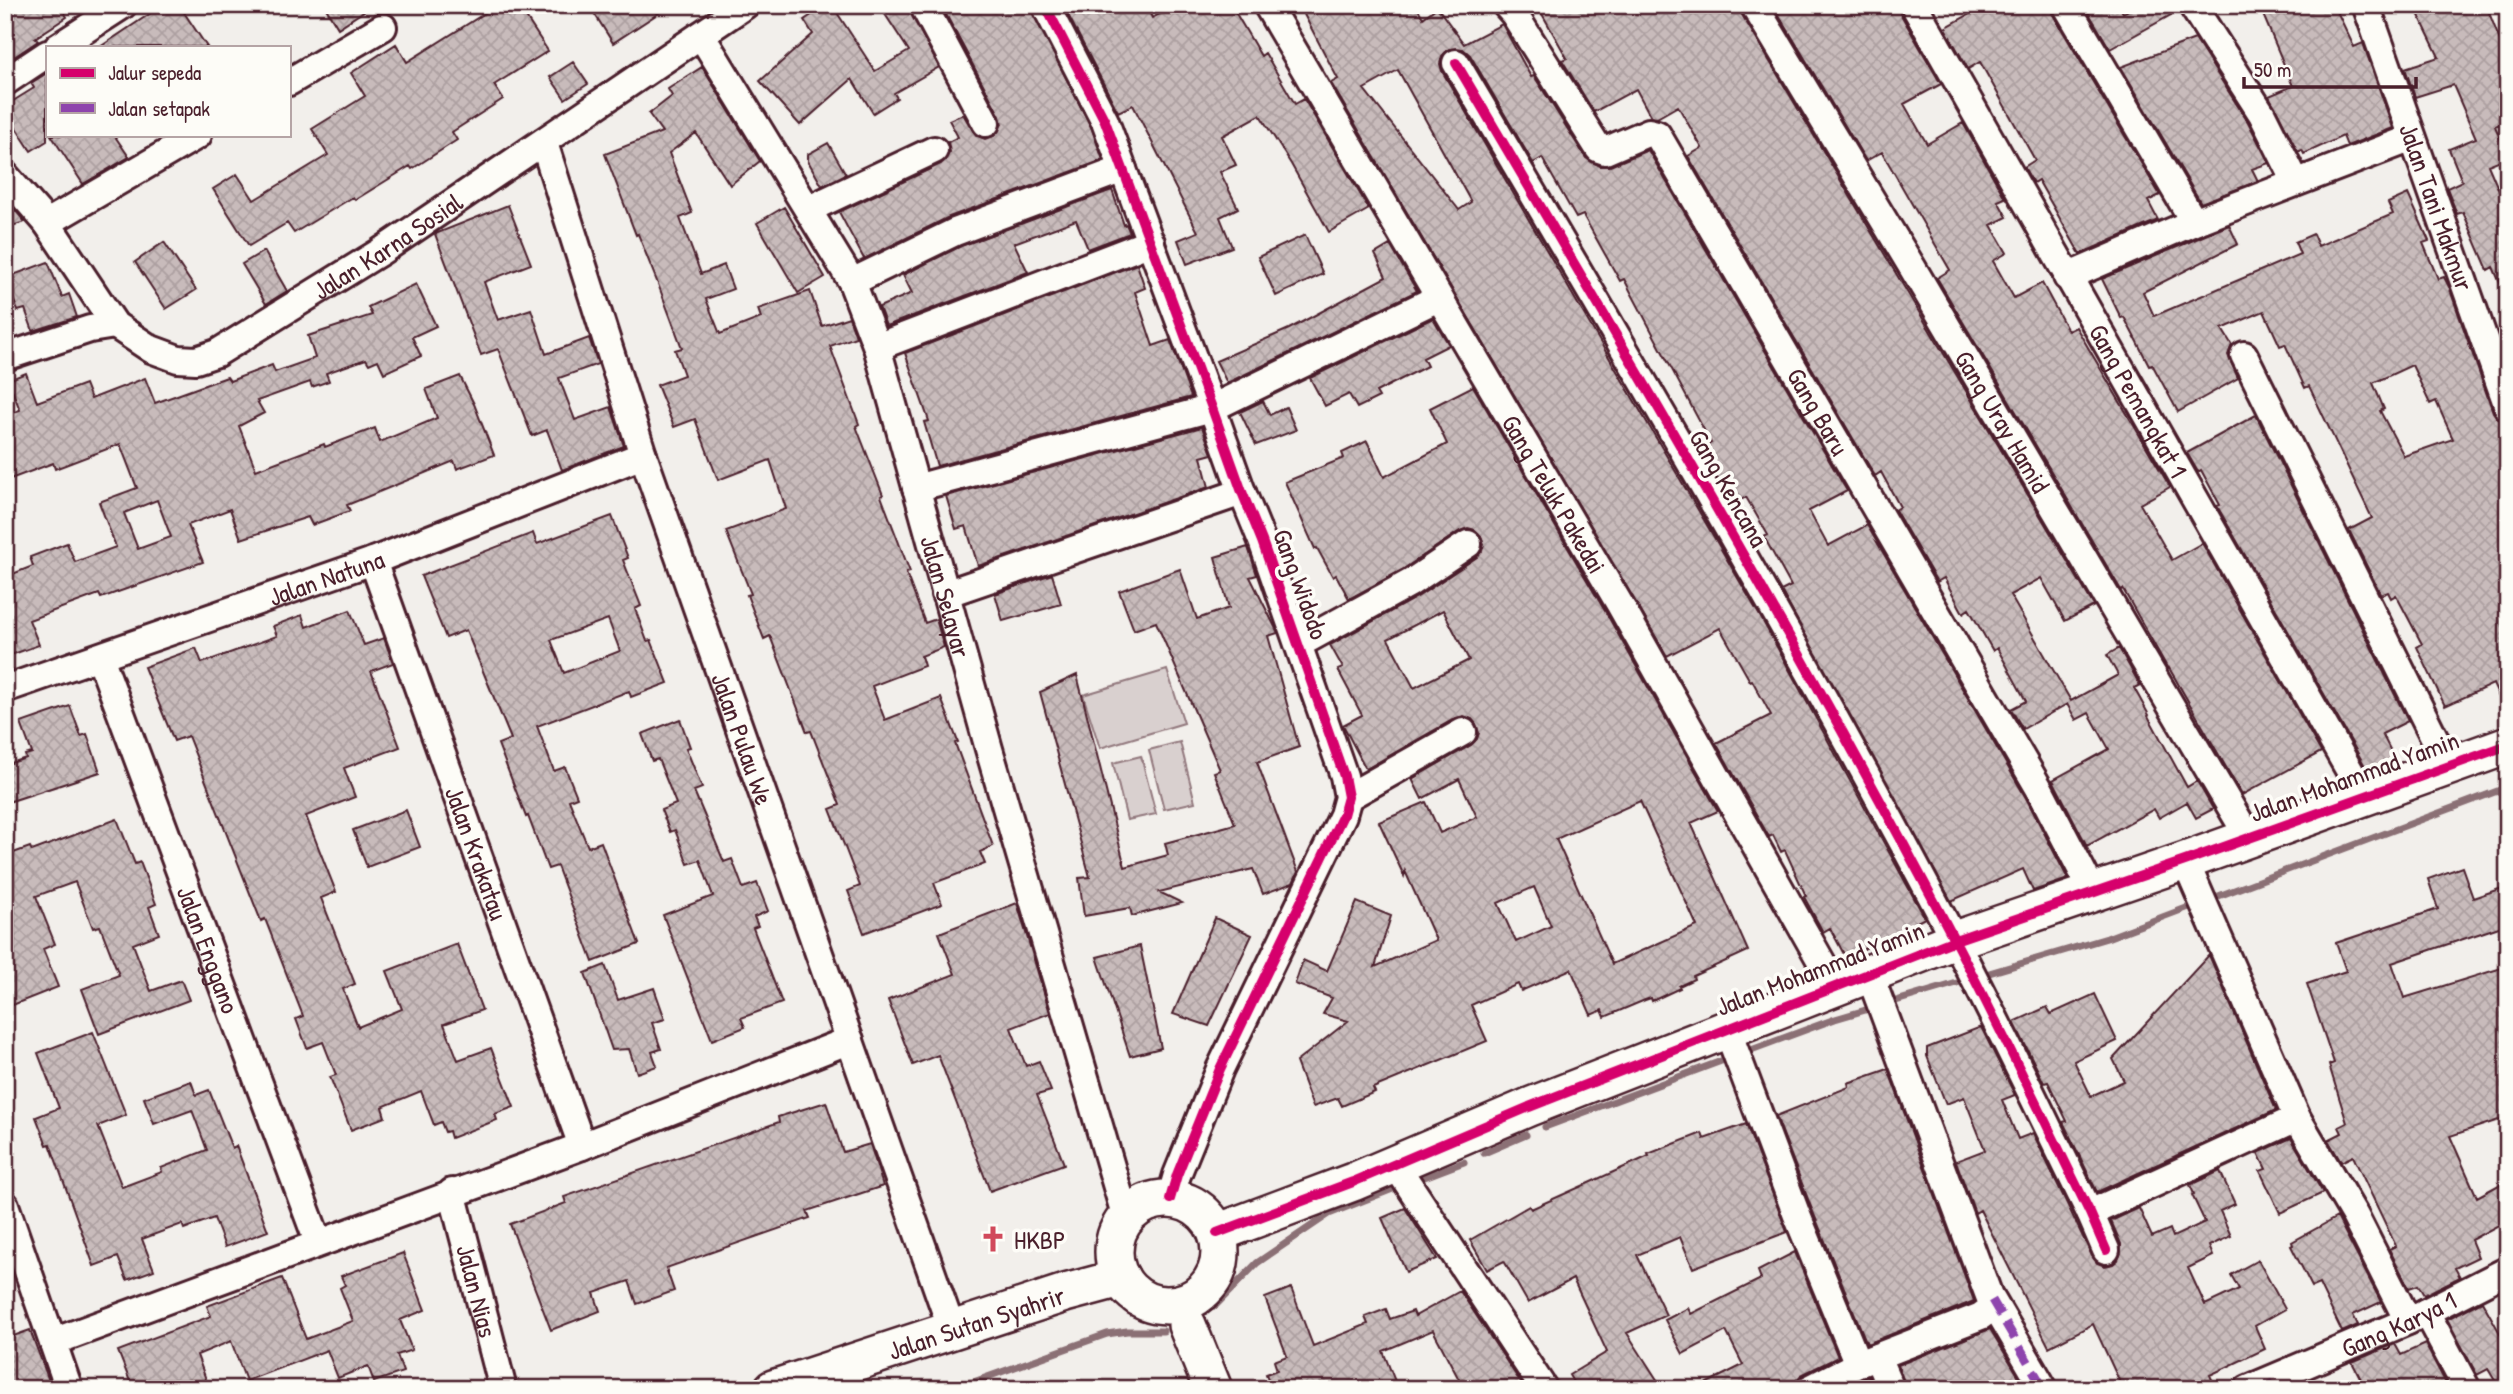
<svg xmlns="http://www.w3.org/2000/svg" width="2513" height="1394" viewBox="0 0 2513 1394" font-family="'Patrick Hand',sans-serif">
<defs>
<pattern id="building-cross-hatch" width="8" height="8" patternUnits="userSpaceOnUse" patternTransform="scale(1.75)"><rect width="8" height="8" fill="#c8bbbb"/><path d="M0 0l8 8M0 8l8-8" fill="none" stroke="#ada0a1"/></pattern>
</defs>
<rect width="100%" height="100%" fill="#f2efeb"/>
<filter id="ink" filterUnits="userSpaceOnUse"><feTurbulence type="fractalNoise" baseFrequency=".0143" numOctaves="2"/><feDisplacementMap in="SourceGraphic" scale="14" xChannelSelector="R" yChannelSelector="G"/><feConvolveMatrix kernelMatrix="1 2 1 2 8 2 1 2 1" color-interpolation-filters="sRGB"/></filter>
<g filter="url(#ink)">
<path fill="#d9d0cf" stroke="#92787d" stroke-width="2" d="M1167,670L1184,723L1100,748L1083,695Z
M1180,742L1195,802L1164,809L1149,750Z
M1141,756L1156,814L1127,820L1113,763Z"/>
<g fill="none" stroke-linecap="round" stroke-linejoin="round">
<path stroke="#8b6f75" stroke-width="7" d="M2208,900L2508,787
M1979,976L2107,938L2197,904
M1743,1053L1835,1019L1967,980
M1545,1127L1732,1057
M1484,1153L1526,1135
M1414,1181L1464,1162
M1215,1306L1257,1263L1329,1214L1403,1185
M954,1389L1107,1334L1127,1331H1163"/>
</g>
<path fill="url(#building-cross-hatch)" stroke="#4a1f2b" stroke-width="2" fill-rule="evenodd" d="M5,5H60L67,17L35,38L38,41L14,57L5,44Z
M163,5H179L207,47H100Z
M324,5H373L338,28Z
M498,5H518L548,51L494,85L503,99L452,132L457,140L412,169L410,166L355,200L353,197L294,233L287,223L249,246L213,189L237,174L254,200L328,155L312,129L365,96L351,73L396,44L407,62Z
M589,5H671L613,43Z
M827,5H832L875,71L909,51L879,5H907L939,67L894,93L897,98L873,113L852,79L800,125L760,81L813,34L804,20Z
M941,5H1029L1091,127L1103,160L949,217L864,259L839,212L941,164L950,152L948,142L958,137L949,120L963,114L973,131L977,136L985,139L994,136L1002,124L1000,116Z
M1063,5H1146L1152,18L1178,5H1231L1261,56L1265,53L1295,104L1304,99L1369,209L1329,232L1291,164L1260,115L1222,136L1236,165L1220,172L1238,208L1220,217L1232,247L1187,264L1178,240L1198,232L1133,105L1118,112Z
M1299,5H1416L1423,18L1437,7L1464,44L1502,24L1531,77L1534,76L1586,158L1600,166H1610L1648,150L1847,491L1809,511L1828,546L1867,525L2026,798L2068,879L2033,891L2023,869L1951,901L1781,591L1791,586L1764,537L1768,535L1746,497L1739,501L1736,495L1729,498L1700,449L1711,443L1624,279L1620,281L1583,215L1576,218L1542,158L1533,163L1470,55L1463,49H1449L1442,56L1440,64L1442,71L1760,616L1925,918L1846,958L1830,928L1823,932L1804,897L1806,896L1785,850L1781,852L1773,835L1769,837L1716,743L1771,715L1752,680L1750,681L1720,628L1667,656L1331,83L1338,79ZM1398,70L1471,202L1459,210L1364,89Z
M1537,5H1738L1741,13L2094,606L2065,621L2041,578L2010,595L2071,701L2118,675L2107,655L2119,648L2140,685L2134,688L2149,715L2148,716L2187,787L2197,781L2213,809L2196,818L2187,802L2159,818L2154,809L2087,846L2053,780L2109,749L2089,713L2076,720L2067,704L2023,729L2011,709L2026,701L1997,648L1993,651L1969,609L1963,613L1944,578L1937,582L1895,510L1900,507L1881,472L1875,476L1688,156L1702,148L1678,106L1657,118L1651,117L1636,89L1594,112L1562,60L1567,58Z
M1773,5H1898L1900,13L1941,84L1904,104L1927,144L1963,123L2005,198L1998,201L2007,217L1991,225L2007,253L1993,261L2014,298L2042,283L2068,331L2076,327L2170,487L2140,504L2172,560L2202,543L2321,752L2242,795L2169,668L2168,669L2123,589L2121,590L1937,278L1950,270L1882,152L1866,161Z
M1986,5H2050L2052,13L2160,195L2148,201L2158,220L2080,254L2038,180L2033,183L2024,167L2035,160L1980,62L1968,69L1945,28Z
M2084,5H2119L2123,13L2138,5H2176L2178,11L2110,49Z
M2259,5H2334L2354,47L2363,43L2393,128L2347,146L2343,136L2304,154L2302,150L2298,152L2269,96L2293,86Z
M2414,5H2486L2508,61V121L2495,126L2508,157L2488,165L2503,200L2508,198V301L2493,267L2488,270L2463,212L2457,214L2447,188L2462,181L2449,149L2476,138L2453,85L2415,97L2405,68L2439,57Z
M2195,39L2248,122L2269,163L2252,169L2258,181L2201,203L2121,67Z
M573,62L588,84L565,99L550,77Z
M702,67L760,161L730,185L696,133L669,153L692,213L680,218L701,274L724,265L733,289L706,299L720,334L761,318L758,309L810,291L822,326L849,317L856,337L830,346L859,424L856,426L883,495L881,496L910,572L906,573L925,623L936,619L944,647L921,656L924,666L872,686L885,720L941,698L958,742L955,743L993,846L980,852L985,864L934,883L942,904L864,933L848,891L860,886L830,809L840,805L811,731L807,732L770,636L764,639L747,595L751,594L726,531L786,509L770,460L718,480L695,419L674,427L657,385L684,375L675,350L682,348L658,284L638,234L636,235L605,154L662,132L649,114L672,96L668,89Z
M47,73V141L31,151L5,111V106L34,88L31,83Z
M51,135H114L129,157L83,184Z
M828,143L846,174L822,186L808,161V154Z
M1112,190L1124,225L1126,224L1130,233L1088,249L1076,220L1014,243L1028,272L886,326L879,307L912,293L903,275L961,246Z
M2408,194L2429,241L2423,243L2438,279L2444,277L2449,287L2493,412L2498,419L2508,422V717L2493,684L2445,706L2417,647L2422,644L2396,595L2391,598L2388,592L2381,595L2349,530L2372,518L2309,386L2305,388L2285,344L2280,346L2264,311L2222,329L2232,345L2228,355L2238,378L2178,412L2152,364L2149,365L2124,317L2121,318L2102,279L2229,225L2238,244L2143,292L2154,316L2300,254L2295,242L2313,234L2318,246L2393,214L2388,203ZM2412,365L2430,404L2436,401L2453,439L2404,456L2380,411L2384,409L2373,383Z
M11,205L25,222L5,228V207Z
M508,205L531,264L484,282L498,320L531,309L546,354L589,338L598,364L559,378L575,420L611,407L624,446L562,470L547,430L532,436L498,349L481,355L435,234Z
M784,207L825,277L798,293L757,223Z
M1305,235L1323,274L1276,296L1258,257Z
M164,242L196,290L166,309L135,262Z
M1390,245L1417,291L1227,383L1216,361L1289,329L1386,277L1375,254Z
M264,251L287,291L266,304L242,264Z
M48,262L62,297L69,294L77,317L33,331L25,309L18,311L5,278Z
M1137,264L1145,288L1135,292L1153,346L1170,340L1191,397L937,466L924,422L929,421L905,353Z
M416,284L436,326L412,337L421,356L384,373L378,360L369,364L366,359L326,373L329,381L312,387L310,382L257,401L264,413L239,426L256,470L324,444L325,447L375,428L380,442L437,418L426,389L460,376L474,404L494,455L457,469L454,461L347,505L350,511L312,525L308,517L241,539L230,509L188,525L203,562L101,598L99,594L29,620L39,645L5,657V577L33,566L30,557L67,543L75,562L116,547L99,502L137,488L120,444L55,469L53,463L5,481V415L20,410L8,380L26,373L37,402L85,384L91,399L145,378L155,403L227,377L230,381L272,365L275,372L315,358L308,336L372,315L368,307ZM157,500L171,537L138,549L124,513Z
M1433,318L1449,345L1423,358L1427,366L1376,392L1379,397L1357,408L1349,394L1325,406L1310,378Z
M1473,386L1605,611L1718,811L1691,823L1748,951L1693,976L1694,979L1679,986L1680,988L1652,1001L1651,998L1645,1000L1605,1017L1602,1010L1591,1015L1571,969L1521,991L1518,984L1471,1005L1487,1041L1373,1088L1375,1092L1342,1106L1338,1098L1313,1107L1296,1062L1348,1021L1323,1014L1332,998L1295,984L1303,960L1327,971L1357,902L1391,916L1375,967L1436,940L1405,871L1404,876L1379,822L1426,802L1440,833L1477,817L1459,779L1422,799L1412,779L1471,745L1477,739L1479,733L1476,724L1472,719L1464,716L1456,718L1366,769L1343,725L1362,715L1338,670L1343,668L1330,645L1419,596L1477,557L1482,551L1484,544L1481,536L1475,530L1468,528L1460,531L1402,570L1349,599L1336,575L1333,577L1317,548L1315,549L1285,482L1344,458L1342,453L1367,441L1384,477L1447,444L1430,408ZM1443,610L1469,660L1414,688L1388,639ZM1640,801L1697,926L1612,964L1556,839ZM1534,887L1551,926L1516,942L1498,903Z
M1263,401L1270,415L1286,407L1296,430L1256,445L1240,412Z
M2256,415L2408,721L2382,734L2397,763L2369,773L2217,506L2220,505L2201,470L2198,472L2187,453Z
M1202,427L1212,454L1201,457L1209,487L978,566L966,526L956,529L946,496Z
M612,516L628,558L623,560L641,606L635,609L647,641L651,640L668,683L631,697L629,691L537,726L554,771L565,767L577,797L569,800L588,847L601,842L639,944L593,962L557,866L548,869L528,816L526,817L498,744L511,739L466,630L446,638L421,576L533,533L537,544ZM608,619L620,651L564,673L551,640Z
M1248,547L1257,575L1250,577L1278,633L1268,636L1299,747L1257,762L1298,872L1293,883L1263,894L1253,869L1159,892L1182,903L1132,916L1130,908L1084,916L1079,878L1090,877L1040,692L1077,675L1125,867L1168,855L1165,843L1235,824L1214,772L1220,770L1156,622L1134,630L1119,591L1180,569L1197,619L1229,608L1215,557Z
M1052,574L1061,604L1003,621L995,594Z
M350,610L364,645L384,638L393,663L371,671L400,747L344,768L355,797L306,816L336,892L321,898L355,984L343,989L358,1027L402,1009L387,971L457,944L482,1010L444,1024L458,1060L491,1048L514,1107L495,1114L497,1120L451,1138L449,1131L445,1132L441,1122L434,1125L421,1091L382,1107L385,1117L351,1130L330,1077L336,1075L323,1042L307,1048L296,1019L303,1016L265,919L261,921L188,736L174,741L144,667L196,648L202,663L277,636L273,626L302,615L306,627Z
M70,706L81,736L87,734L100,772L5,803V765L26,758L25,755L32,753L21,723Z
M680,719L690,747L686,748L702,788L694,791L724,862L732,859L743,888L757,883L768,911L754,917L758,926L753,928L782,1003L741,1018L745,1027L712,1040L663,915L713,896L700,860L688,864L675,830L670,832L661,810L676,804L658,759L652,761L642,734Z
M406,810L420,847L367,867L353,830Z
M117,819L135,864L140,862L156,904L149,907L159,934L133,944L151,991L181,980L189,1000L99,1034L82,989L119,975L100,926L93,928L75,882L36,896L55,944L43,949L58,987L5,1008V856L30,847L32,851Z
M2462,867L2473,898L2508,886V924L2392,963L2404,998L2508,966V1117L2450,1136L2477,1197L2508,1180V1220L2471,1240L2478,1257L2455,1268L2460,1277L2424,1295L2418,1285L2409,1288L2389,1249L2396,1246L2353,1156L2341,1162L2328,1140L2342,1133L2339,1127L2347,1123L2329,1065L2334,1063L2307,984L2346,971L2336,943L2438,909L2428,879Z
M1017,903L1050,1013L1011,1028L1026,1066L1039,1061L1051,1091L1037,1095L1064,1164L990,1191L938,1055L913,1065L888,1000L955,974L939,933Z
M1215,918L1252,935L1209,1026L1173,1014Z
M1140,946L1161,1048L1130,1056L1097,957Z
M2209,955L2276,1110L2097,1192L2063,1122L2067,1121L2048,1082L2044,1083L2014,1022L2047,1007L2051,1014L2095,994L2117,1041L2074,1061L2091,1096L2124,1081L2113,1059Z
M605,965L618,1000L654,988L665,1019L652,1023L661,1049L652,1052L657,1066L637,1073L629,1049L612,1050L585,973Z
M1981,1027L2015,1095L2002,1100L2018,1139L2033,1133L2092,1256L2097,1263L2105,1266L2113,1264L2118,1260L2121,1252V1244L2111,1221L2139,1208L2152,1237L2170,1229L2173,1237L2205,1222L2192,1195L2194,1194L2190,1185L2220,1171L2235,1204L2220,1211L2231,1236L2209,1246L2213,1256L2188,1268L2205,1305L2239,1289L2231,1275L2258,1260L2285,1309L2255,1326L2265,1349L2210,1375L2216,1389H2123L2093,1324L2049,1347L1980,1210L1975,1213L1956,1161L1985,1150L1964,1097L1946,1104L1927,1056V1048Z
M93,1032L126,1115L98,1126L122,1187L162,1172L161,1168L207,1150L192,1110L154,1124L144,1098L191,1081L196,1095L209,1090L232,1148L236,1146L268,1231L225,1247L214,1218L184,1229L182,1224L142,1239L154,1270L127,1280L118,1257L94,1266L50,1144L47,1145L36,1117L59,1108L38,1053Z
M1888,1069L1974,1301L1867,1344L1811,1207L1776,1116L1849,1087L1848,1083Z
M826,1102L843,1152L870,1144L883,1186L807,1211L810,1218L666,1268L674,1291L637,1304L629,1281L594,1293L600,1311L551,1330L510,1224L566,1203L564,1197L779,1122L778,1117Z
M1746,1124L1787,1232L1693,1268L1680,1237L1637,1255L1666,1315L1627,1333L1663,1389H1577L1569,1375L1607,1352L1573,1279L1528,1303L1504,1261L1487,1270L1470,1240L1529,1206L1531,1209L1649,1156L1648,1154L1702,1133L1704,1139Z
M2291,1138L2323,1193L2280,1213L2260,1171L2266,1169L2258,1153Z
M1405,1208L1437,1259L1406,1272L1382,1218Z
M2337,1217L2381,1302L2353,1315L2358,1325L2342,1332L2319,1284L2312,1287L2291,1246L2293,1245L2292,1242Z
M1795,1252L1838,1357L1801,1375L1796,1381L1793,1389H1695L1743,1365L1726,1331L1683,1354L1665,1320L1688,1308L1691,1314L1761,1279L1758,1271Z
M403,1253L425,1310L400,1320L412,1350L397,1355L403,1372L374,1382L368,1366L338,1378L327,1350L246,1381L231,1341L197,1355L208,1385L198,1389H133L118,1351L211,1316L207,1306L282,1278L306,1339L353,1321L340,1288L345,1285L341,1276Z
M1291,1288L1313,1346L1368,1324L1365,1317L1386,1309L1390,1319L1413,1311L1415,1316L1460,1291L1525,1389H1464L1433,1330L1383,1351L1398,1389H1272L1266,1374L1277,1370L1274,1361L1287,1356L1265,1298Z
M2482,1301L2501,1335L2508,1331V1389H2500L2488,1369L2477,1375L2447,1319Z
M1990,1329L2021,1380L2002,1389H1906L1898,1365Z
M30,1330L52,1389H5V1339Z
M2395,1344L2401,1355L2425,1344L2449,1389H2366L2352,1362Z
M1868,1377L1874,1389H1844L1864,1378Z"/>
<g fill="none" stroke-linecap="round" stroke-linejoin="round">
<g stroke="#4a1f2b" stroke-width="32">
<g id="street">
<path d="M923,5L986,123"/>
<path d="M1045,5L1105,121L1212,408L1242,492L1262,541L1344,776L1348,797L1343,815L1220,1069L1177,1175L1170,1199"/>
<path id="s1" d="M1267,5L1619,603L1835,986"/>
<path id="s2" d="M1506,5L1514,14L1599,149L1605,151L1649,132L1657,134L2040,790L2093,892"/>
<path id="s3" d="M1754,5L1912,267L2249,838"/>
<path id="s4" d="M1914,5L2364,796"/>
<path d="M2066,5L2194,222"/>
<path d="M2192,5L2262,114L2296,182"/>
<path id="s5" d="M2366,5L2508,407"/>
<path id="s6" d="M701,35L852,282L877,347L989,749L1126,1218"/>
<path d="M58,47L123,5"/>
<path d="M1456,63C1627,353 1799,643 1955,941C2002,1031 2045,1122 2090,1213L2106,1250"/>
<path d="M5,82L47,54"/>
<path d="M289,82L383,27"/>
<path id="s7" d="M544,143L643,455L952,1330"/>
<path id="s8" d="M5,175L47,223L115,325L151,349L178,359L196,360L217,353L380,252L745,5"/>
<path d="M809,209L934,150"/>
<path d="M47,223L198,135"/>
<path d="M2067,277L2194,222L2412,138"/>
<path d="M852,282L955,232L1123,169"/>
<path d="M877,347L1151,242"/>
<path d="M2244,355L2449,767"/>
<path d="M5,357L90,329L115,325"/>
<path d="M916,488L1212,408L1438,298"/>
<path id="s9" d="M373,561L582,1146"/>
<path d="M945,594L1242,492"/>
<path d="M1299,644L1410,583L1468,544"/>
<path id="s10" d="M100,657L318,1242"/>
<path id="s11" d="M5,689L373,561L643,455"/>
<path d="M1348,797L1463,732"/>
<path d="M2185,861L2297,1118L2355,1216L2408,1321"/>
<path d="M1727,1029L1796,1213L1858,1364"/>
<path d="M1395,1164L1544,1389"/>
<path id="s12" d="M452,1192L503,1389"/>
<path d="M5,1205L69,1389"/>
<path d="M2090,1213L2297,1118"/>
<path d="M1992,1300L2044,1389"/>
<path d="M1171,1305L1187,1325"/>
<path d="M2426,1312L2467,1389"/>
<path d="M53,1342L582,1146L850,1040"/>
<path d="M1877,1357L1891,1389"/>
<path d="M1809,1389L1858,1364L1981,1316L1989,1310L1992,1304L1869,973"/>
<path id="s13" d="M2248,1389L2408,1321L2508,1270"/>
</g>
</g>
<g stroke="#4a1f2b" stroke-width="42">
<g id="secondary">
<circle cx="1167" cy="1252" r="53"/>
<path d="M1217,1233L1353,1182L1529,1107L1955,940L2185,861L2508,745"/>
<path d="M1187,1325L1213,1389"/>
<path id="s14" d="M773,1389L1065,1293L1121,1278"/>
</g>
</g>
<use href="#street" stroke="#fdfcf7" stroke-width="26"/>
<use href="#secondary" stroke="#fdfcf7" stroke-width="37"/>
<path stroke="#8e44ad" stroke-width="9" stroke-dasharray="18 9" stroke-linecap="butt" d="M1992,1300L2044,1389
M2268,1381L2272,1389"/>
<g stroke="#fdfcf7" stroke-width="15">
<path id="cycleway" d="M1045,5L1105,121L1212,408L1242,492L1262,541L1344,776L1348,797L1343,815L1220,1069L1177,1175L1170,1199
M1456,63C1627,353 1799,643 1955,941C2002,1031 2045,1122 2090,1213L2106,1250
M1217,1233L1353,1182L1529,1107L1955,940L2185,861L2508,745"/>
</g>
<use href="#cycleway" stroke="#d6006c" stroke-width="10"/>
</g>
</g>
<defs>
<g id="church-bare" transform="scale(2.1)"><path d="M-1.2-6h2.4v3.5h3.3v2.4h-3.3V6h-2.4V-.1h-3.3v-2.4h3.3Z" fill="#d1495b" stroke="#fdfcf7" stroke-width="2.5" paint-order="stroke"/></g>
</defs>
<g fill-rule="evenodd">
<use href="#church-bare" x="993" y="1239"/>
</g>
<g text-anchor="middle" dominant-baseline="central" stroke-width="7" stroke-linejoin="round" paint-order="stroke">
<g font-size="26" fill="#4a1f2b" stroke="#fdfcf7">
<text stroke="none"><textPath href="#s5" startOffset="214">Jalan Tani Makmur</textPath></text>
<text stroke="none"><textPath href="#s8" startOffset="500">Jalan Karna Sosial</textPath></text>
<text stroke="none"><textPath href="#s4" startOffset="455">Gang Pemangkat 1</textPath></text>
<text stroke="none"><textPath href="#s2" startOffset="555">Gang Baru</textPath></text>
<text stroke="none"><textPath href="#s3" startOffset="485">Gang Uray Hamid</textPath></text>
<text transform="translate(1729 488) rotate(60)">Gang Kencana</text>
<text stroke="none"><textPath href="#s1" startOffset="567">Gang Teluk Pakedai</textPath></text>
<text stroke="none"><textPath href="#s11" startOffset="340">Jalan Natuna</textPath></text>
<text transform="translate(1301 584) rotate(70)">Gang Widodo</text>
<text stroke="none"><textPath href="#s6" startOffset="618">Jalan Selayar</textPath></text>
<text stroke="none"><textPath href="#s7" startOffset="628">Jalan Pulau We</textPath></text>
<text transform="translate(2354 776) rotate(-20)">Jalan Mohammad Yamin</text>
<text stroke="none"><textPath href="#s9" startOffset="310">Jalan Krakatau</textPath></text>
<text stroke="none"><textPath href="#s10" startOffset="312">Jalan Enggano</textPath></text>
<text transform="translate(1820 968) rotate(-21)">Jalan Mohammad Yamin</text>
<text stroke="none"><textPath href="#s12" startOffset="102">Jalan Nias</textPath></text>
<text stroke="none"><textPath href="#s14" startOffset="214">Jalan Sutan Syahrir</textPath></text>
<text stroke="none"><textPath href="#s13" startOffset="164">Gang Karya 1</textPath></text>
</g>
<g font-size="26" fill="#4a1f2b" stroke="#fdfcf7" text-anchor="start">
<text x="1014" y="1239">HKBP</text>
</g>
</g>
<rect width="2513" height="1394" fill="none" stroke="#fdfcf7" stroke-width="28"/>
<rect x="14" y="14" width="2485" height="1366" fill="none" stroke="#4a1f2b" stroke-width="2.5" filter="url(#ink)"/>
<rect x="46" y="46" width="245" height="91" fill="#fdfcf7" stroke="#b5a4a5" stroke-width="2"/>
<rect x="60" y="68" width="35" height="10" fill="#d6006c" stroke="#b5a4a5" stroke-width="2"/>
<text x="108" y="80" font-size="21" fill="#4a1f2b">Jalur sepeda</text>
<rect x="60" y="103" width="35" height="10" fill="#8e44ad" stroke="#b5a4a5" stroke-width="2"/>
<text x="108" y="116" font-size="21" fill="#4a1f2b">Jalan setapak</text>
<path d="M2244 77v10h172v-10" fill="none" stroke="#4a1f2b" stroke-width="3.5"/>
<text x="2254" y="77" font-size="21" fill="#4a1f2b" stroke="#fdfcf7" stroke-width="5" paint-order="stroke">50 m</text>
</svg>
